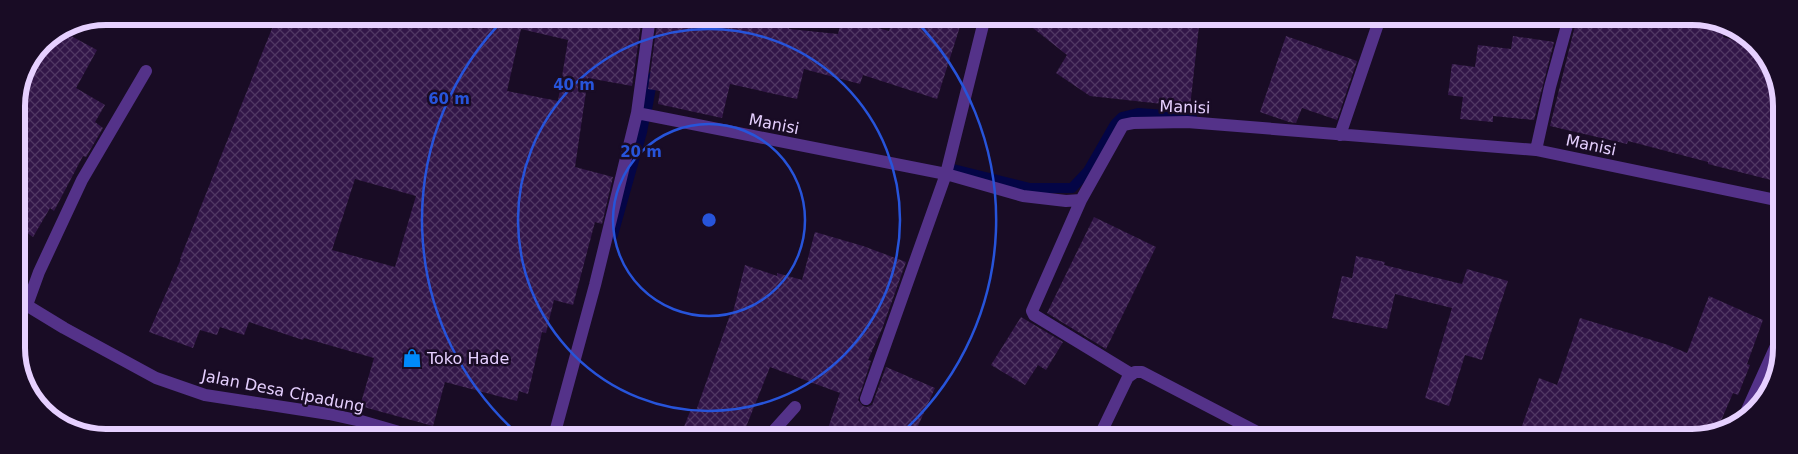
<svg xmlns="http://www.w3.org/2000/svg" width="1798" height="454" viewBox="0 0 1798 454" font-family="'DejaVu Sans',sans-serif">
<defs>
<pattern id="building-cross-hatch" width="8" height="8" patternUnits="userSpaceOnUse" patternTransform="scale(1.25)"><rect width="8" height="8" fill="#321648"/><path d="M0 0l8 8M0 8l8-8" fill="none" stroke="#503763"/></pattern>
</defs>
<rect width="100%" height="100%" fill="#190c25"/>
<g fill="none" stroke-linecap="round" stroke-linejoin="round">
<path stroke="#040546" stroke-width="10" d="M646,115L653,76
M949,168L1030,188H1072L1088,171L1115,124L1122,117L1138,113L1192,117
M613,235L642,132L645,116"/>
</g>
<path fill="url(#building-cross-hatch)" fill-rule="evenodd" d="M277,16L436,17L474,29L479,17H642L632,86L588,78L575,167L613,177L602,224L595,222L573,305L554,300L546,333L542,332L528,394L519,391L517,401L445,382L433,426L360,406L374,358L304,338L303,340L249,322L244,335L220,327L217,335L200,330L193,348L149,332L181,259H180ZM521,29L568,40L558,101L507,91ZM355,179L416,196L395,267L332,250Z
M658,17H791L789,29L838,34L842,18L889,31L894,17H963L937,99L863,75L860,84L804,69L797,99L730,84L722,118L658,104L660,91L648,89Z
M1019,17H1200L1190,107L1090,96L1056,73L1067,55Z
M1577,18H1710L1726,27L1723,37L1759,48L1780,88V160L1775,181L1708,164V162L1628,141L1627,144L1550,126Z
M60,30L97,50L76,88L105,105L95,122L103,128L86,157L83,156L54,211L50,208L33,237L17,226L16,100L43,42Z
M1286,36L1357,61L1337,120L1302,108L1296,123L1289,122L1260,112Z
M1513,36L1554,42L1534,120L1493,116V122L1460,119L1463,97L1448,95L1452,64L1475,67L1478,45L1511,49Z
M1094,217L1156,247L1106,349L1047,313Z
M815,232L863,246L906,262L882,329L868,360L871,361L858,400L863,406L867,407L872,405L886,367L935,388L913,437H825L840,393L770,367L744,432L756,437H680L691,409L696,411L730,315L732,316L745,265L777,276V273L802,280Z
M1356,256L1385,262L1384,265L1462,284L1467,269L1508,281L1482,360L1465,355L1449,406L1425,398L1452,308L1395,294L1387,329L1332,318L1342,276L1352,278Z
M1709,296L1763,320L1747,364L1750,365L1738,395L1733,393L1717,430L1698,438L1518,437L1539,378L1557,385L1580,318L1668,345L1687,353Z
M1021,317L1063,342L1046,370L1038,365L1025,385L991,365Z"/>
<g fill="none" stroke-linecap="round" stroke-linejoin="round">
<path stroke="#543289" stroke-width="12" d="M637,113L946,174L1023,196L1066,201L1081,200L1123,125L1133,123L1187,122L1536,150L1780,201
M1340,135L1380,18
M1536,150L1550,87L1569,18
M1081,200L1032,311L1034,315L1131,374
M18,300L64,328L156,378L205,395L329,414L361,421L413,436
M27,305L39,272L82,180L146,71
M866,399L946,174L985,17
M1743,419L1780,337
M554,436L595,285L637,113L650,17
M768,437L795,407
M1099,437L1128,377L1135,372H1142L1267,437"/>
</g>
<g fill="none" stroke="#2754da" stroke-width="2.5">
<circle cx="709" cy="220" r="96"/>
<circle cx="709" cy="220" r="191"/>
<path d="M519 435A287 287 0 0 1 506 17M914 19A287 287 0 0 1 897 437"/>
</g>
<defs>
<g id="shop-bare" transform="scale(1.5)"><path d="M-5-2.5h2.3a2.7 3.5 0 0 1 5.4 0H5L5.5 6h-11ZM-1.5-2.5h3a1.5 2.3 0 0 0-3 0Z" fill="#008afb" stroke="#190c25" stroke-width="2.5" paint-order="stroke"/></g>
</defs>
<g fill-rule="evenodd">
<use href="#shop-bare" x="412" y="358"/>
</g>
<g text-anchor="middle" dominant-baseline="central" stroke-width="5" stroke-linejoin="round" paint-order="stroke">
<g font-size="16" fill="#e6d0ff" stroke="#190c25">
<text transform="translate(1185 107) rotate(2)">Manisi</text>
<text transform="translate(774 124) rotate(11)">Manisi</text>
<text transform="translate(1591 145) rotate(12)">Manisi</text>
<text transform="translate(283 391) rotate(11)">Jalan Desa Cipadung</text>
</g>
<g font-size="16" fill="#e6d0ff" stroke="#190c25" text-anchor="start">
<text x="427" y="358">Toko Hade</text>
</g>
</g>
<path d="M0 0H1798V454H0ZM106 25H1692A81 81 0 0 1 1773 106V348A81 81 0 0 1 1692 429H106A81 81 0 0 1 25 348V106A81 81 0 0 1 106 25Z" fill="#190c25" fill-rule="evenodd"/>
<path fill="none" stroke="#e6d0ff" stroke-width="6" d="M106 25H1692A81 81 0 0 1 1773 106V348A81 81 0 0 1 1692 429H106A81 81 0 0 1 25 348V106A81 81 0 0 1 106 25Z"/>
<circle cx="709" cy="220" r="8" fill="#2754da" stroke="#190c25" stroke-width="2.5"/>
<g font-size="15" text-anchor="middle" font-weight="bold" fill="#2754da" stroke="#190c25" stroke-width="5" stroke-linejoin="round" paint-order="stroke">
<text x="574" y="90">40 m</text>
<text x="449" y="104">60 m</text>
<text x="641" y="157">20 m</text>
</g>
</svg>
